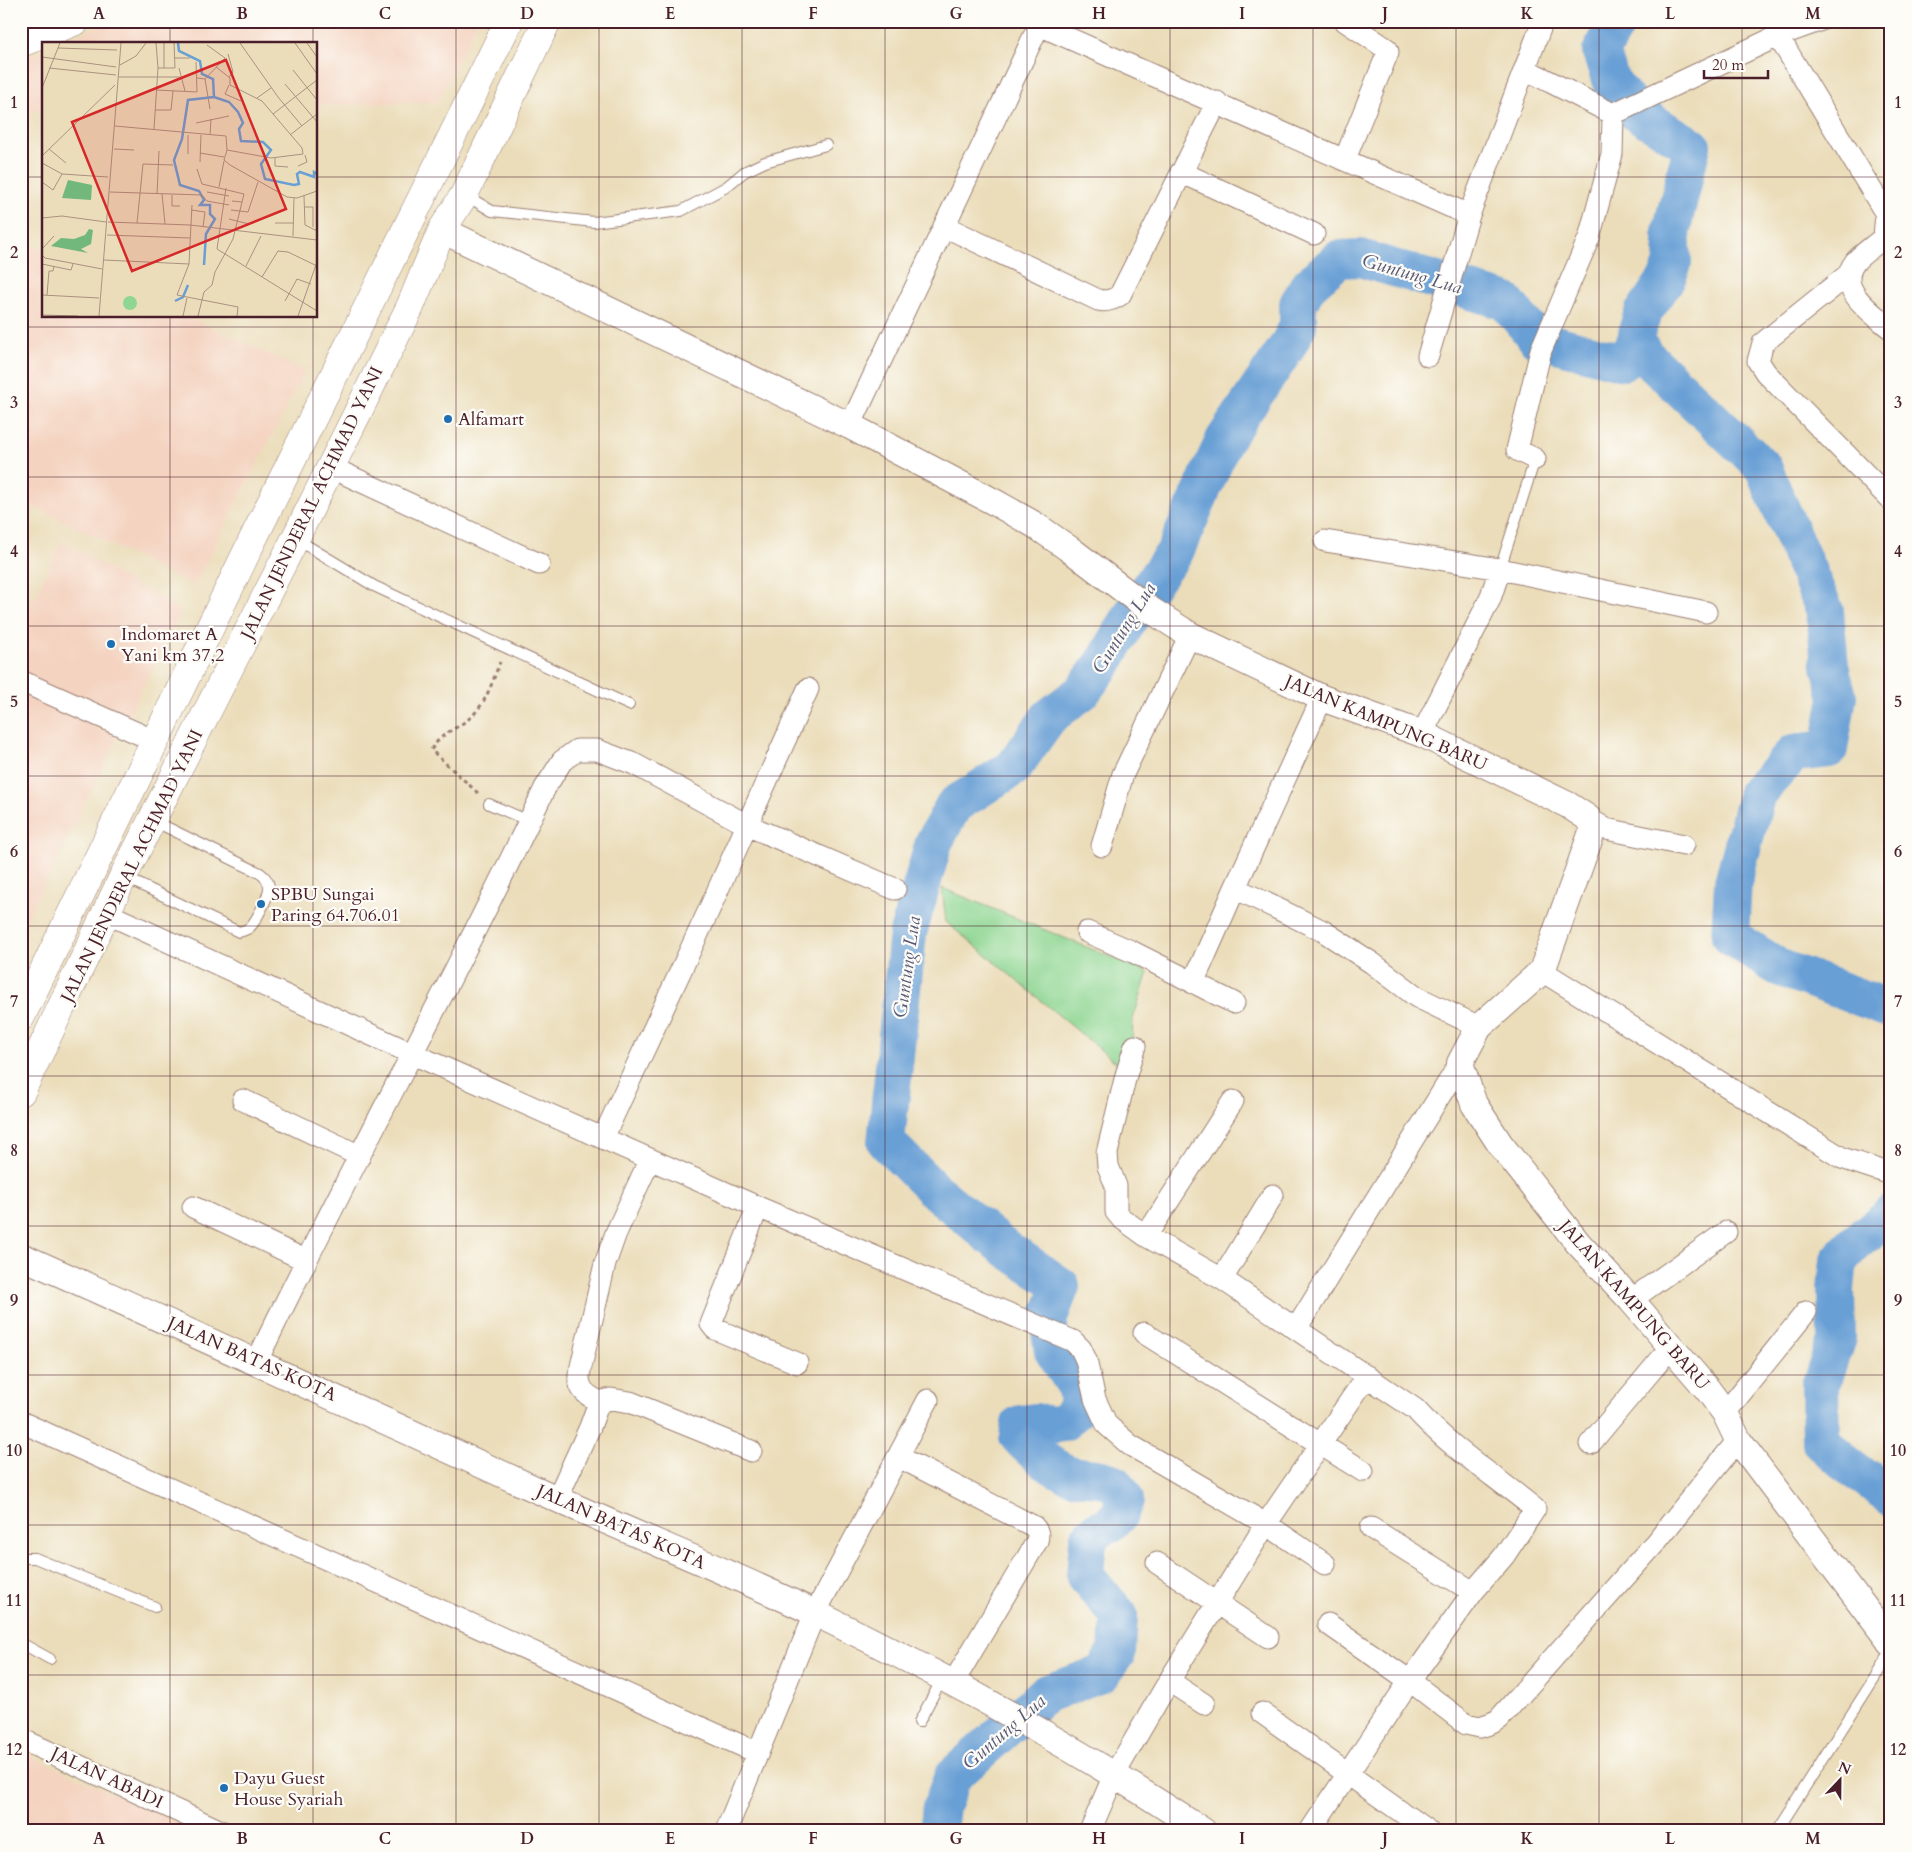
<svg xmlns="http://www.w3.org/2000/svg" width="1912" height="1852" viewBox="0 0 1912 1852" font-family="Cardo,serif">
<rect width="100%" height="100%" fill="#fdfcf7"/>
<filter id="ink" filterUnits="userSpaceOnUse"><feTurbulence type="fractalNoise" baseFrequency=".02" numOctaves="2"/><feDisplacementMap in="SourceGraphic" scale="10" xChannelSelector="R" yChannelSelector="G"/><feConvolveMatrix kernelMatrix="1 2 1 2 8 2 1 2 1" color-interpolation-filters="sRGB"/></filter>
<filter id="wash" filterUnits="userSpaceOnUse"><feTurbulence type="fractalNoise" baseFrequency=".0096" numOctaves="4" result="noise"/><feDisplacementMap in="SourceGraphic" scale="20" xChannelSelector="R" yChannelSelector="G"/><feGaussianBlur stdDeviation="1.12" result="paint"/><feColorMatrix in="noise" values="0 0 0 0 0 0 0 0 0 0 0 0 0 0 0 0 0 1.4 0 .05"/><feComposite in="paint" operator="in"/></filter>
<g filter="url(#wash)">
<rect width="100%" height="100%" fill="#ebddba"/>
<path fill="#f4d3c0" d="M111,21H478L438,102L316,105V44H57Z
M44,50V111L21,112V59Z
M21,241L44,251V316H186L305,371L194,586L21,500Z
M62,541L181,611L21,930V627Z
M21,1752L196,1831H21Z"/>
<path fill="#8ed692" stroke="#6c7a5e" d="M942,888L1148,972L1133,1019L1131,1075L946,922Z"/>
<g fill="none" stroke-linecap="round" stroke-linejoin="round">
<path stroke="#689fd5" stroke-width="38" d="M1618,21L1601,52L1610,79L1635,112L1692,146L1671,232L1673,263L1667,278L1643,313L1638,328L1636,341L1645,355L1763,467L1825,611L1830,666L1838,697L1829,749L1794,753L1757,793L1733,882L1730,936L1778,967L1891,1009
M1891,1214L1854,1244L1839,1260L1836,1289L1837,1338L1820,1386L1821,1442L1839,1458L1891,1497
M938,1831L941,1807L953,1776L1045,1694L1101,1674L1117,1653L1119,1615L1085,1576L1088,1540L1097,1530L1109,1525L1119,1515L1125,1500C1111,1467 1089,1484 1064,1472C1050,1466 1028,1448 1018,1436L1020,1424L1035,1422L1051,1425L1063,1423L1074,1413L1078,1400L1075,1385L1053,1351L1048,1320L1061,1286L1001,1245L933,1189L886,1142L908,933L934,842L954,805L1013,768L1049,717L1082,692L1105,661L1142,597L1175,552L1224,440L1287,347L1298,326V304L1308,286L1339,259L1360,258L1505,301L1537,339L1623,362L1636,341"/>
</g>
</g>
<g filter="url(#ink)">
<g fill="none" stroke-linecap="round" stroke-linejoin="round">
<g stroke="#9a7e72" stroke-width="12">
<path id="service" d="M465,195L492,211L594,222L681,211L726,187L744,172L765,162L826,145
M296,539L374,586L629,705
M1500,569L1535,459
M489,804L529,821
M124,877L239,932C243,931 247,930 250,927C256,921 270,895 269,886C268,880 265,877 260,873L154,821
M21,1558H35L155,1607
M21,1643L50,1659
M919,1722L942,1679
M1777,1831L1891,1652"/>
</g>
<g stroke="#9a7e72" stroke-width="23">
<path id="minor" d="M1039,25L1469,215L1543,21
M1778,36L1886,214L1884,237C1877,244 1860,255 1855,262C1834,289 1874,314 1891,329
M1525,69L1613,114L1778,36L1819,21
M1345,159L1388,52L1387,49L1345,21
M1181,172L1314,234
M944,226L1098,300C1107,302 1113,300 1120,295L1217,102
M1849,274L1763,343L1758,361L1766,373L1891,500
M1428,356L1469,215
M850,426L1041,21
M1535,459L1517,450L1541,350L1589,238L1612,154L1613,114
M330,467L539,564
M1325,541L1500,569L1706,612
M21,681L155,741
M1422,734L1490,599L1500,569
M1588,818L1606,829L1684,845
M1102,846L1123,774L1190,635
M1235,888L1323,931L1372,963L1417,997L1479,1027
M106,913L413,1054L758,1207L1073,1341L1081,1349L1086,1360L1095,1399L1107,1425L1130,1445L1266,1524L1325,1564
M1087,932L1133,952L1234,1003
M1542,971L1842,1158L1891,1174
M1193,983L1235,888L1322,698
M1135,1046L1126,1075L1107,1153L1108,1166L1116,1186V1212L1121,1218L1146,1236L1222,1279L1415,1409C1450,1448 1495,1476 1535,1509L1504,1556L1473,1592L1371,1528
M243,1100L360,1156
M603,1138L708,912L808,689
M193,1207L305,1260
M758,1207L711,1324L715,1329L797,1363
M1146,1236L1233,1101
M1222,1279L1273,1195
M1631,1300L1726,1232
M1296,1329L1460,1063
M1144,1333L1363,1471
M257,1361C349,1168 454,981 545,788L562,761L577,750H597L634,764L747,825L895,889
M599,1402L611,1399L630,1402L751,1451
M1725,1413L1806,1312
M21,1422L758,1753
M1590,1444L1671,1347
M899,1457L1033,1526C1038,1531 1039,1534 1037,1541L953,1683
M557,1499L590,1427L599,1402C587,1395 578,1390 579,1375L605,1264L616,1233L650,1159
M1157,1563L1268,1637
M1328,1624L1410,1681L1466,1724L1480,1727L1492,1723L1499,1719L1655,1543L1738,1440
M1169,1681L1204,1704
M1262,1713L1428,1831
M21,1739L221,1831
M726,1831L815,1613L928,1400
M1090,1831L1114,1775L1169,1681L1266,1524L1367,1376
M1310,1831L1400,1695L1473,1592"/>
</g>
<g stroke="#9a7e72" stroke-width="28">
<path id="tertiary" d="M442,230L850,426L996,503L1035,525L1075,553L1146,607L1190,635L1322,698L1422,734L1568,805L1588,818L1593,829L1542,971L1479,1027L1460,1063L1474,1104L1500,1144L1578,1243L1631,1300L1708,1390L1725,1413L1738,1440L1891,1643
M21,1256C200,1336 378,1418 557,1499C643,1538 732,1573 817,1614C950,1678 1079,1750 1203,1831"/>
</g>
<g stroke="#9a7e72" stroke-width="29">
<path id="secondary" d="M21,43L76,21"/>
</g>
<g stroke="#9a7e72" stroke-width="29">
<path id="trunk" d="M21,1017L255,535L509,21
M21,1092L123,877L295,539L410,307L442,230L464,195L547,21"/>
</g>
<path stroke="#9a7e72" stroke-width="3" stroke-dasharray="4 4" stroke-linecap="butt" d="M478,793L431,750C443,730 458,730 473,715C487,701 493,680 500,662"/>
<use href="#service" stroke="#fff" stroke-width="10"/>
<use href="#minor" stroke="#fff" stroke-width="21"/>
<use href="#tertiary" stroke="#fff" stroke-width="26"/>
<use href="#secondary" stroke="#fff" stroke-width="28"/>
<use href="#trunk" stroke="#fff" stroke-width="28"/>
</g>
</g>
<path fill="none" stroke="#4a1f2b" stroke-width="1" stroke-opacity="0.55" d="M170,21V44M313,21V44M456,21V1831M599,21V1831M742,21V1831M885,21V1831M1027,21V1831M1170,21V1831M1313,21V1831M1456,21V1831M1599,21V1831M1742,21V1831M21,177H44M316,177H1891M170,316V1831M313,316V1831M21,327H1891M21,477H1891M21,626H1891M21,776H1891M21,926H1891M21,1076H1891M21,1226H1891M21,1375H1891M21,1525H1891M21,1675H1891"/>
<g fill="#1f6fb2" stroke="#fdfcf7" stroke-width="2">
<circle cx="448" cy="419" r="5"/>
<circle cx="111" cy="644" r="5"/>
<circle cx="261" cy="904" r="5"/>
<circle cx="224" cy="1788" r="5"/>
</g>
<g text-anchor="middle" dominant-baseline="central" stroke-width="4.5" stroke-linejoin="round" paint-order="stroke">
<g font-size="18" fill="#4a1f2b" stroke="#fdfcf7" text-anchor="start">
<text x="458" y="419">Alfamart</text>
<text x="121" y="634">Indomaret A<tspan x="121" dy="21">Yani km 37,2</tspan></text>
<text x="271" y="894">SPBU Sungai<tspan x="271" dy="21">Paring 64.706.01</tspan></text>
<text x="234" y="1778">Dayu Guest<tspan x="234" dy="21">House Syariah</tspan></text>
</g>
<g font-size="18" fill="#4a1f2b" stroke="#fdfcf7">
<text transform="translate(312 503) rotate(-64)">JALAN JENDERAL ACHMAD YANI</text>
<text transform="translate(1386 723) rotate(23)">JALAN KAMPUNG BARU</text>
<text transform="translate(132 866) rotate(-64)">JALAN JENDERAL ACHMAD YANI</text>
<text transform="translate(1634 1305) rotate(49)">JALAN KAMPUNG BARU</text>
<text transform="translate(252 1359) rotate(24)">JALAN BATAS KOTA</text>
<text transform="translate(621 1527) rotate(24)">JALAN BATAS KOTA</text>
<text transform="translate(107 1778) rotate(25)">JALAN ABADI</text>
</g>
<g font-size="19" font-style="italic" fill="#585977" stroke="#fdfcf7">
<text transform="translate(1412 274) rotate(16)">Guntung Lua</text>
<text transform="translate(1124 628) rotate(-58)">Guntung Lua</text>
<text transform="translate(907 967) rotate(-82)">Guntung Lua</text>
<text transform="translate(1004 1732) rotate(-41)">Guntung Lua</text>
</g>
</g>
<g transform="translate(42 42)">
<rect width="275" height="275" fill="#ebddba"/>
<path d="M81 261a7 7 0 1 1 14 0a7 7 0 1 1-14 0Z" fill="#8ed692"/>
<path d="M26,138L50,143L49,158L20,156ZM47,187L51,188L49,202L39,207L46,211L9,204L19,196L32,197L43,193Z" fill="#72b77c"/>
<path fill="none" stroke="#689fd5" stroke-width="2.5" d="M136,1L137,9L158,19L160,32L171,37L172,55L187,60L196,70L201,81L197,87L199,99L221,100L229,108L219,122L223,137L252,143L257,142L255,132L258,130L272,135V130L275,132M162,223L164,192L173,177L168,172V163H158L162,158L157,149L138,143L132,118L140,97L146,58L172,55M133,259L141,255L146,243"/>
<path fill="none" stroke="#ab9181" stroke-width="1" d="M122,1V26M198,1L236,55L260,84M253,1L275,32M265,1L275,15M16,6L75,8M186,12L191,30L187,35M0,15L74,25M132,16H148M78,23L94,14L104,1M174,25L188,36V43L220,59L260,106L261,112M7,26L74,33M116,26H133L132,1M137,26L143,49M251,28L275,58M77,35H138M155,36L163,37L183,16L165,3M163,37L168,67M243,42L275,80M187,43L183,52L199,59M0,46L18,1M114,48L155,50L154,20M215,56L229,46M113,68H129L131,49M231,72L275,38M154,81L187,74M73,84L184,94L185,108L182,118L188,123L245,155L255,156L275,149M112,87L116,26L114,1M168,93L169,77M248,93L275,72M7,107L24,121M72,107L92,108M185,108L229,116L261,112M158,111L182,115M146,112V93M0,114L73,43M233,116V124L246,125M158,120L159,93M0,121L20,132L66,135M256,124L265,120L263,113M155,127L160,142L202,152L200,160L190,159M0,140L11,148L20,132M177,145L182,119M184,146L175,207L275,269M68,150L160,153L165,159L187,163M165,150L187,154M115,152L117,109M120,152L123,182M130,153V164H138M262,154L263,183L275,189M150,163L147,222L135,253L196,265L195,274M262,165H271V185M149,168L163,170L161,185M189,168L206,170L216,140M0,176L20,174L64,180M187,177L207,182M66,180L148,183L275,198M95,181L101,122L131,123M233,181H252M65,193L148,196M251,194L252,156M0,207L12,194M0,213L3,216L60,227M62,218L147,222M0,222L29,228L31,222M204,224L219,194M220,235L236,209L246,210L275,224M0,253L57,256M5,253L7,229H11L12,224M243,259L255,237L269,242M0,273L36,274M57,274L79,1M141,274L145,256M156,274L162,250L170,243L173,230L191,197L200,160M256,274L275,220"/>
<path fill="#d62828" fill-opacity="0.15" stroke="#d62828" stroke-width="2.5" d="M184,18L244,167L90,229L30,80Z"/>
<rect width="275" height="275" fill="none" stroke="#4a1f2b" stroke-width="2.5"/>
</g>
<rect width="1912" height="1852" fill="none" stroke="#fdfcf7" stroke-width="55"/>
<g transform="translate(1840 1780) rotate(22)" stroke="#fdfcf7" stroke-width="4" paint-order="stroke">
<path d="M0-4L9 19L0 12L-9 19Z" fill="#4a1f2b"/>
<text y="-8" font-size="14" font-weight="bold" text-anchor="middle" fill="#4a1f2b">N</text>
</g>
<path d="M1704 70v8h64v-8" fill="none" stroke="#4a1f2b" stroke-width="2.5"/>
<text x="1712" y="70" font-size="15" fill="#4a1f2b" stroke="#fdfcf7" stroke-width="4" paint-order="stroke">20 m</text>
<rect x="28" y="28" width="1856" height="1796" fill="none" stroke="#4a1f2b" stroke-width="2"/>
<g font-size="16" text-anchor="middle" font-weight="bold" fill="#4a1f2b">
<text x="99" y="19">A</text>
<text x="242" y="19">B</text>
<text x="385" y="19">C</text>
<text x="527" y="19">D</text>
<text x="670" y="19">E</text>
<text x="813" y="19">F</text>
<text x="956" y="19">G</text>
<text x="1099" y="19">H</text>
<text x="1242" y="19">I</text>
<text x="1385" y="19">J</text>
<text x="1527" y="19">K</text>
<text x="1670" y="19">L</text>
<text x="1813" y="19">M</text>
<text x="14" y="108">1</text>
<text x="1898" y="108">1</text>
<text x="14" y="258">2</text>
<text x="1898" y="258">2</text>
<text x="14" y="408">3</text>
<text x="1898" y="408">3</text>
<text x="14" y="557">4</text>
<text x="1898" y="557">4</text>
<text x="14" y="707">5</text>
<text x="1898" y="707">5</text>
<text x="14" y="857">6</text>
<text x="1898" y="857">6</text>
<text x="14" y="1007">7</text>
<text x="1898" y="1007">7</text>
<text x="14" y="1156">8</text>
<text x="1898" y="1156">8</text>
<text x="14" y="1306">9</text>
<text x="1898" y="1306">9</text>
<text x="14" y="1456">10</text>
<text x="1898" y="1456">10</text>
<text x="14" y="1606">11</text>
<text x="1898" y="1606">11</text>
<text x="14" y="1755">12</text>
<text x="1898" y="1755">12</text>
<text x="99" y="1844">A</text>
<text x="242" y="1844">B</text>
<text x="385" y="1844">C</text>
<text x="527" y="1844">D</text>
<text x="670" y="1844">E</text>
<text x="813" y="1844">F</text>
<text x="956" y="1844">G</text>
<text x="1099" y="1844">H</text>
<text x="1242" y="1844">I</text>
<text x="1385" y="1844">J</text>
<text x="1527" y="1844">K</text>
<text x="1670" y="1844">L</text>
<text x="1813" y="1844">M</text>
</g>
</svg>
